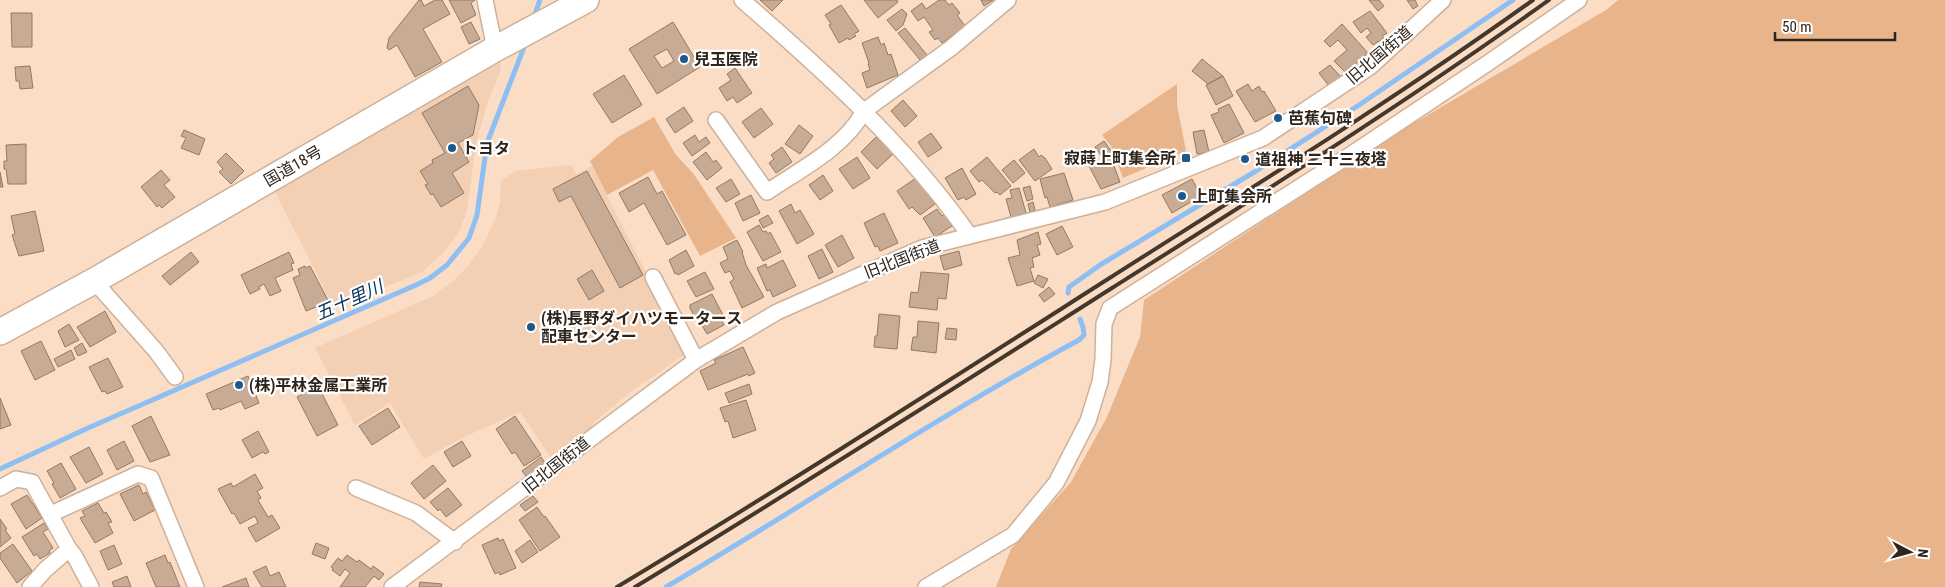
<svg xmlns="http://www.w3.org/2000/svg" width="1945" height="587" viewBox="0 0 1945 587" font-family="'Roboto Condensed','Noto Sans JP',sans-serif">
<rect width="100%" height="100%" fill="#fbddc6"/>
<path fill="#f3cfb3" d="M500,62L501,70L488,101L476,143L467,210L460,231L445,251L422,272L334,308L275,192Z
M571,165L576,174L592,166L687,353L632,391L595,421L589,431L552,459L520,412L462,438L424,459L390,403L355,425L315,348L433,296L455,279L469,265L482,247L495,220L500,202L501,181L515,171Z"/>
<path fill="#e7b48b" d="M1618,0H1945V587H996L1011,549L1071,482L1107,417L1140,337L1144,300L1404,129L1606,10Z
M1177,84V105L1186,151L1123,178L1111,146L1102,135Z
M654,117L676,155L693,173L736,238L700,256L653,170L607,195L590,161L618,137Z"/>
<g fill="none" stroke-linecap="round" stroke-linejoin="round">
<path stroke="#8dbff3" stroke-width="5" d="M533,20L540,0
M1068,293L1069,287L1100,265L1256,171L1359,105L1513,0
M0,469L88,428L416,285L430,278L447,265L469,238L477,215L487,143L526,42
M666,587C805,505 938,416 1079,340L1084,335L1083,327L1080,319"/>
</g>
<path fill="#c7ab95" stroke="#937963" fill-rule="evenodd" d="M419,0H421L424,6L435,0H442L450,14L423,29L442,62L415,77L397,45L389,50L387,48L389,38Z
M449,0H475L471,3L476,15L461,23Z
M760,0H783L772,11Z
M864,0H897L898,2L878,18Z
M939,0H945L949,5L952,3L960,13L957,15L965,26L942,43L938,38L935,40L929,32L933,30L924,17L918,21L911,11L922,3L926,9Z
M981,0H993L984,6Z
M1369,0H1379L1384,6L1378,11Z
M1407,0H1415L1418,6L1413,9Z
M841,5L859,31L854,34L856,36L849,40L848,38L839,43L829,25L831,24L825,15Z
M902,9L907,14L903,25L896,31L887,20Z
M1370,11L1387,33L1382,36L1384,38L1373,45L1366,37L1371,33L1367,28L1361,33L1353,22Z
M11,13H32V47H12Z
M471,22L480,39L469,44L461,27Z
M673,22L700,67L657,94L629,49ZM667,49L674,61L662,68L654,56Z
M1342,24L1368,53L1346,73L1334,61L1347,50L1338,40L1330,47L1324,41Z
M905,28L927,55L920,60L898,33Z
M878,37L881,45L884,43L888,55L891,54L898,75L867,88L862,73L870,70L868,64L869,63L862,43Z
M1202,59L1223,76L1208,84L1192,71Z
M1330,65L1341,77L1329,86L1319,73Z
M30,66L33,88L20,89L19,81H16L15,67Z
M735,68L752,93L737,103L733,97L727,101L719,88L731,80L727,74Z
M624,75L642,105L612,123L593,94Z
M1223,76L1233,96L1216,105L1206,85Z
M1248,84L1252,91L1259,86L1262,92L1264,91L1276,111L1255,122L1236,91Z
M468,86L479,105L473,135L458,143L469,162L452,173L464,193L441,207L433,194L431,195L425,185L428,184L420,171L433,163L432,160L445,153L422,113Z
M903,100L917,116L905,127L891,111Z
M1229,104L1244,133L1224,143L1211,115L1219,112L1218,109Z
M684,107L693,121L675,133L666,119Z
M761,108L773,124L754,138L742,122Z
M799,125L813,136L800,154L785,144Z
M184,130L205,139L199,155L181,148L186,138L181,136Z
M1204,130L1209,152L1197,154L1193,132Z
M931,133L942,148L928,157L918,142Z
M695,135L699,142L706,137L710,143L692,156L683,143Z
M876,137L893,154L877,169L861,152Z
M1104,141L1112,152L1103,158L1095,147Z
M26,144V184H8L6,169H4V161H7L6,145Z
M782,147L792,162L776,173L769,163L774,159L771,155Z
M1034,149L1039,157L1041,155L1045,158L1052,169L1035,181L1019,160Z
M706,152L713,162L716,160L722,168L707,180L693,162Z
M226,153L244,171L231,184L219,172L223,169L217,162Z
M857,157L870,178L853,189L839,169Z
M987,157L1011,186L1000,195L997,192L995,193L982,180L979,182L970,171Z
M1111,158L1120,182L1101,189L1089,166Z
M1014,160L1025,173L1013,183L1002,170Z
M962,168L976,194L966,200L964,197L958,200L945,178Z
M161,170L170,180L164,185L175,197L162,208L159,205L157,207L141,187Z
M587,171L643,275L620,288L571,196L559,202L553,189Z
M0,172L3,187H0Z
M1064,173L1073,200L1050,207L1047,197L1045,198L1040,179Z
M823,175L833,191L820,200L809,185Z
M648,177L657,194L662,191L686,235L667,245L644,203L629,212L619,193Z
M916,178L935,204L920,215L912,207L909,209L897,191Z
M731,179L740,194L726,202L716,188Z
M1192,179L1201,196L1172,213L1162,195Z
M1030,186L1033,199L1027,201L1023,188Z
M1019,188L1026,213L1011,217L1006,199L1012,198L1010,190Z
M751,195L760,213L743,221L735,203Z
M1033,202L1035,210L1030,212L1028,204Z
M791,204L795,213L800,210L814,234L797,244L779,211Z
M937,209L942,216L944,214L952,226L935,237L923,218Z
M35,211L44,251L19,256L12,235L15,234L11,216Z
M884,213L898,243L880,251L878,246L875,247L864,223Z
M768,215L773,223L763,228L759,220Z
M759,225L763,232L766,231L768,234L770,232L781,252L763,261L747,232Z
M1062,226L1073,247L1057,255L1046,234Z
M1038,232L1041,244L1037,245L1040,255L1032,258L1034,267L1030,268L1034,281L1017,286L1008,258L1020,255L1017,240Z
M842,235L854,258L838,267L825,245Z
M737,240L743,252H742L746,265L764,297L742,308L730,282L734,279L730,271L725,273L720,263L728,259L723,247Z
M822,249L833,272L819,279L808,256Z
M686,250L694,266L678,275L677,273L675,274L669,260Z
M959,251L962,265L944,270L940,256Z
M191,252L199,262L170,285L162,276Z
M289,252L294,263L291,264L293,270L275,278L281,291L270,296L264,284L259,287L260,289L250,294L241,275Z
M783,260L796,286L773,297L770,290L767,291L757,268L766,264L767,268Z
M305,266L306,268L310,266L329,302L306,311L293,278L300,275L298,269Z
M592,270L604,291L589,300L577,279Z
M705,272L714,289L696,297L687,281Z
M921,272L949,274L946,299L938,298L937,310L909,307L911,292L918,293Z
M1038,275L1048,279L1043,288L1034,283Z
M1049,287L1055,294L1044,302L1039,295Z
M712,294L723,315L720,317L724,325L707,334L697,317L695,318L690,308V305Z
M105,311L116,332L90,347L77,327Z
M879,314L900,316L897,349L874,347L875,336H877Z
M918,321L939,323L936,353L911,350L913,337H917Z
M69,324L79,340L65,347L58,331Z
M947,328L957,329L956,340L945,339Z
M41,341L55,370L35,380L21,351Z
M82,343L87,352L78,356L74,348Z
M743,347L755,373L749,376L748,374L708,390L700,371L716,363L714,360Z
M71,350L75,359L58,367L54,359Z
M108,358L123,387L107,394L105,391L102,392L89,367Z
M248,376L259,403L245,409L241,401L220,410L219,408L213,410L206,394Z
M749,384L752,394L729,403L725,393Z
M318,386L338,425L317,436L297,397Z
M0,398L11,425L0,429Z
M746,400L756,430L733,438L728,421L725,422L720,408Z
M388,408L400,427L372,445L359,426Z
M151,416L170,455L150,462L132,426Z
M515,416L541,455L524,466L515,452L512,454L496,429Z
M258,431L269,452L265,454L263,452L252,458L242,440Z
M124,441L134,461L117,470L107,450Z
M462,441L471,456L453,467L444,452Z
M89,447L103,474L86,483L70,457Z
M541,457L545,463L526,476L522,471Z
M61,463L76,489L60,498L52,484L54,483L47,471Z
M433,465L446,481L424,499L411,483Z
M255,474L263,488L257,491L261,498L258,500L268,517L272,515L280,528L256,542L248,528L258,523L255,516L240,524L234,513L232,514L218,489L231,483L233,487Z
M139,485L143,494L146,492L155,510L134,521L120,494Z
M448,488L462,505L446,517L440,509L438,511L430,502Z
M27,495L42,518L26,529L11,504Z
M533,496L538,502L525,511L520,505Z
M98,503L104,513L106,512L112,522L108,523L113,533L95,543L80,518L85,516L82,511Z
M537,507L544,517L545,516L560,537L540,551L519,520Z
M0,519L7,529L5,530L11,538L0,547Z
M44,523L48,529L43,532L53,548L49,551L50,553L40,559L37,554L34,556L22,537Z
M498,538L499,541L503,539L516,568L500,575L499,572L495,574L482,545Z
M530,540L538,552L522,563L515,551Z
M316,543L329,548L325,559L312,554Z
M13,544L32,571L17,583L0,558V553Z
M114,545L122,564L108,570L100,551Z
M165,555L168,563L170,562L180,587H156L146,563Z
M347,555L357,562L359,560L371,569L373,566L384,574L379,580L374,576L365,587H340L350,573L345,569L340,576L332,570L333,568L331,567L338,558L342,561Z
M266,566L270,576L279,572L286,587H262L253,572Z
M127,576L131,587H114L112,582Z
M246,578L249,587H222Z
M420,582L442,584L441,587H419Z"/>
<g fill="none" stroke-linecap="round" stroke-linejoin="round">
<g stroke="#cdb19a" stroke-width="18">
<path id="minor" d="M485,0L495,49
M742,0C824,71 907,146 970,236
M716,120L767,192C801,169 844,148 864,111L951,48L1008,0
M653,277L696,360
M94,281L156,351L175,377
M0,488L16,479L32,482L69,549L45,570L30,587
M356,488L416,513L455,542
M51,514L138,474L151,478L196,587
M69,549L74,555L91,587
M392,587L696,360L777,312L922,248L1105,202L1263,138L1370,67L1443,0
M926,587L1013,535L1056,483L1088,421L1100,382L1103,360L1104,324L1110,308L1350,155L1488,63L1579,0"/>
</g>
<g stroke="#cdb19a" stroke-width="28">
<path id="trunk" d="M0,332L94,281L495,49L586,0"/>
</g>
<use href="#minor" stroke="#fff" stroke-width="15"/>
<use href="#trunk" stroke="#fff" stroke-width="25"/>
<path stroke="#44382d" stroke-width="4" d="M617,587C783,487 945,383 1108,279C1251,188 1395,99 1533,0
M635,587C795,490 953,389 1112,288C1259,195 1407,102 1549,0"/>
</g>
<g fill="#1d588f" stroke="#fff" stroke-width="2">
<circle cx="684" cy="59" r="5"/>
<circle cx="1278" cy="118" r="5"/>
<circle cx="452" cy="148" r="5"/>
<rect x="1181" y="153" width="10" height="10" rx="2.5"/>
<circle cx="1245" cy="159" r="5"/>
<circle cx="1182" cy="196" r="5"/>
<circle cx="531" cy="327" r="5"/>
<circle cx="239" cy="385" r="5"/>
</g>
<g text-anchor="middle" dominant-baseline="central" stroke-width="4.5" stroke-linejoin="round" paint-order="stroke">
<g font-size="16" fill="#2e241b" stroke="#fff">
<text transform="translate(1379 55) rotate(-40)">旧北国街道</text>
<text transform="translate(293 166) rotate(-30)">国道18号</text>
<text transform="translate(902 259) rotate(-21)">旧北国街道</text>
<text transform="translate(556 465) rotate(-38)">旧北国街道</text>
</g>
<g font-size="16" font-weight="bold" fill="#2e241b" stroke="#fff" text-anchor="start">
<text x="694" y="59">兒玉医院</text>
<text x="1288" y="118">芭蕉句碑</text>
<text x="462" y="148">トヨタ</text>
<text x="1176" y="158" text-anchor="end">寂蒔上町集会所</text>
<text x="1255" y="159">道祖神 二十三夜塔</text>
<text x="1192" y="196">上町集会所</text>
<text x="541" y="318">(株)長野ダイハツモータース<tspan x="541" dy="18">配車センター</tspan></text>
<text x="249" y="385">(株)平林金属工業所</text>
</g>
<g font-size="18" font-style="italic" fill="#083760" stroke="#fff">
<text transform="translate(349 300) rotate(-24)">五十里川</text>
</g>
</g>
<g transform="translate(1910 552) rotate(96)" stroke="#ffffff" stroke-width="4" paint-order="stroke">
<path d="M0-4L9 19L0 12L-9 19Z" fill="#2e241b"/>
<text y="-8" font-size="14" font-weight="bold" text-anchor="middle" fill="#2e241b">N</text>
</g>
<path d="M1775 32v8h120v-8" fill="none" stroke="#2e241b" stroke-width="2.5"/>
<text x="1782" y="32" font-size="15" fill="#2e241b" stroke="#ffffff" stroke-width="4" paint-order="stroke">50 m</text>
</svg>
